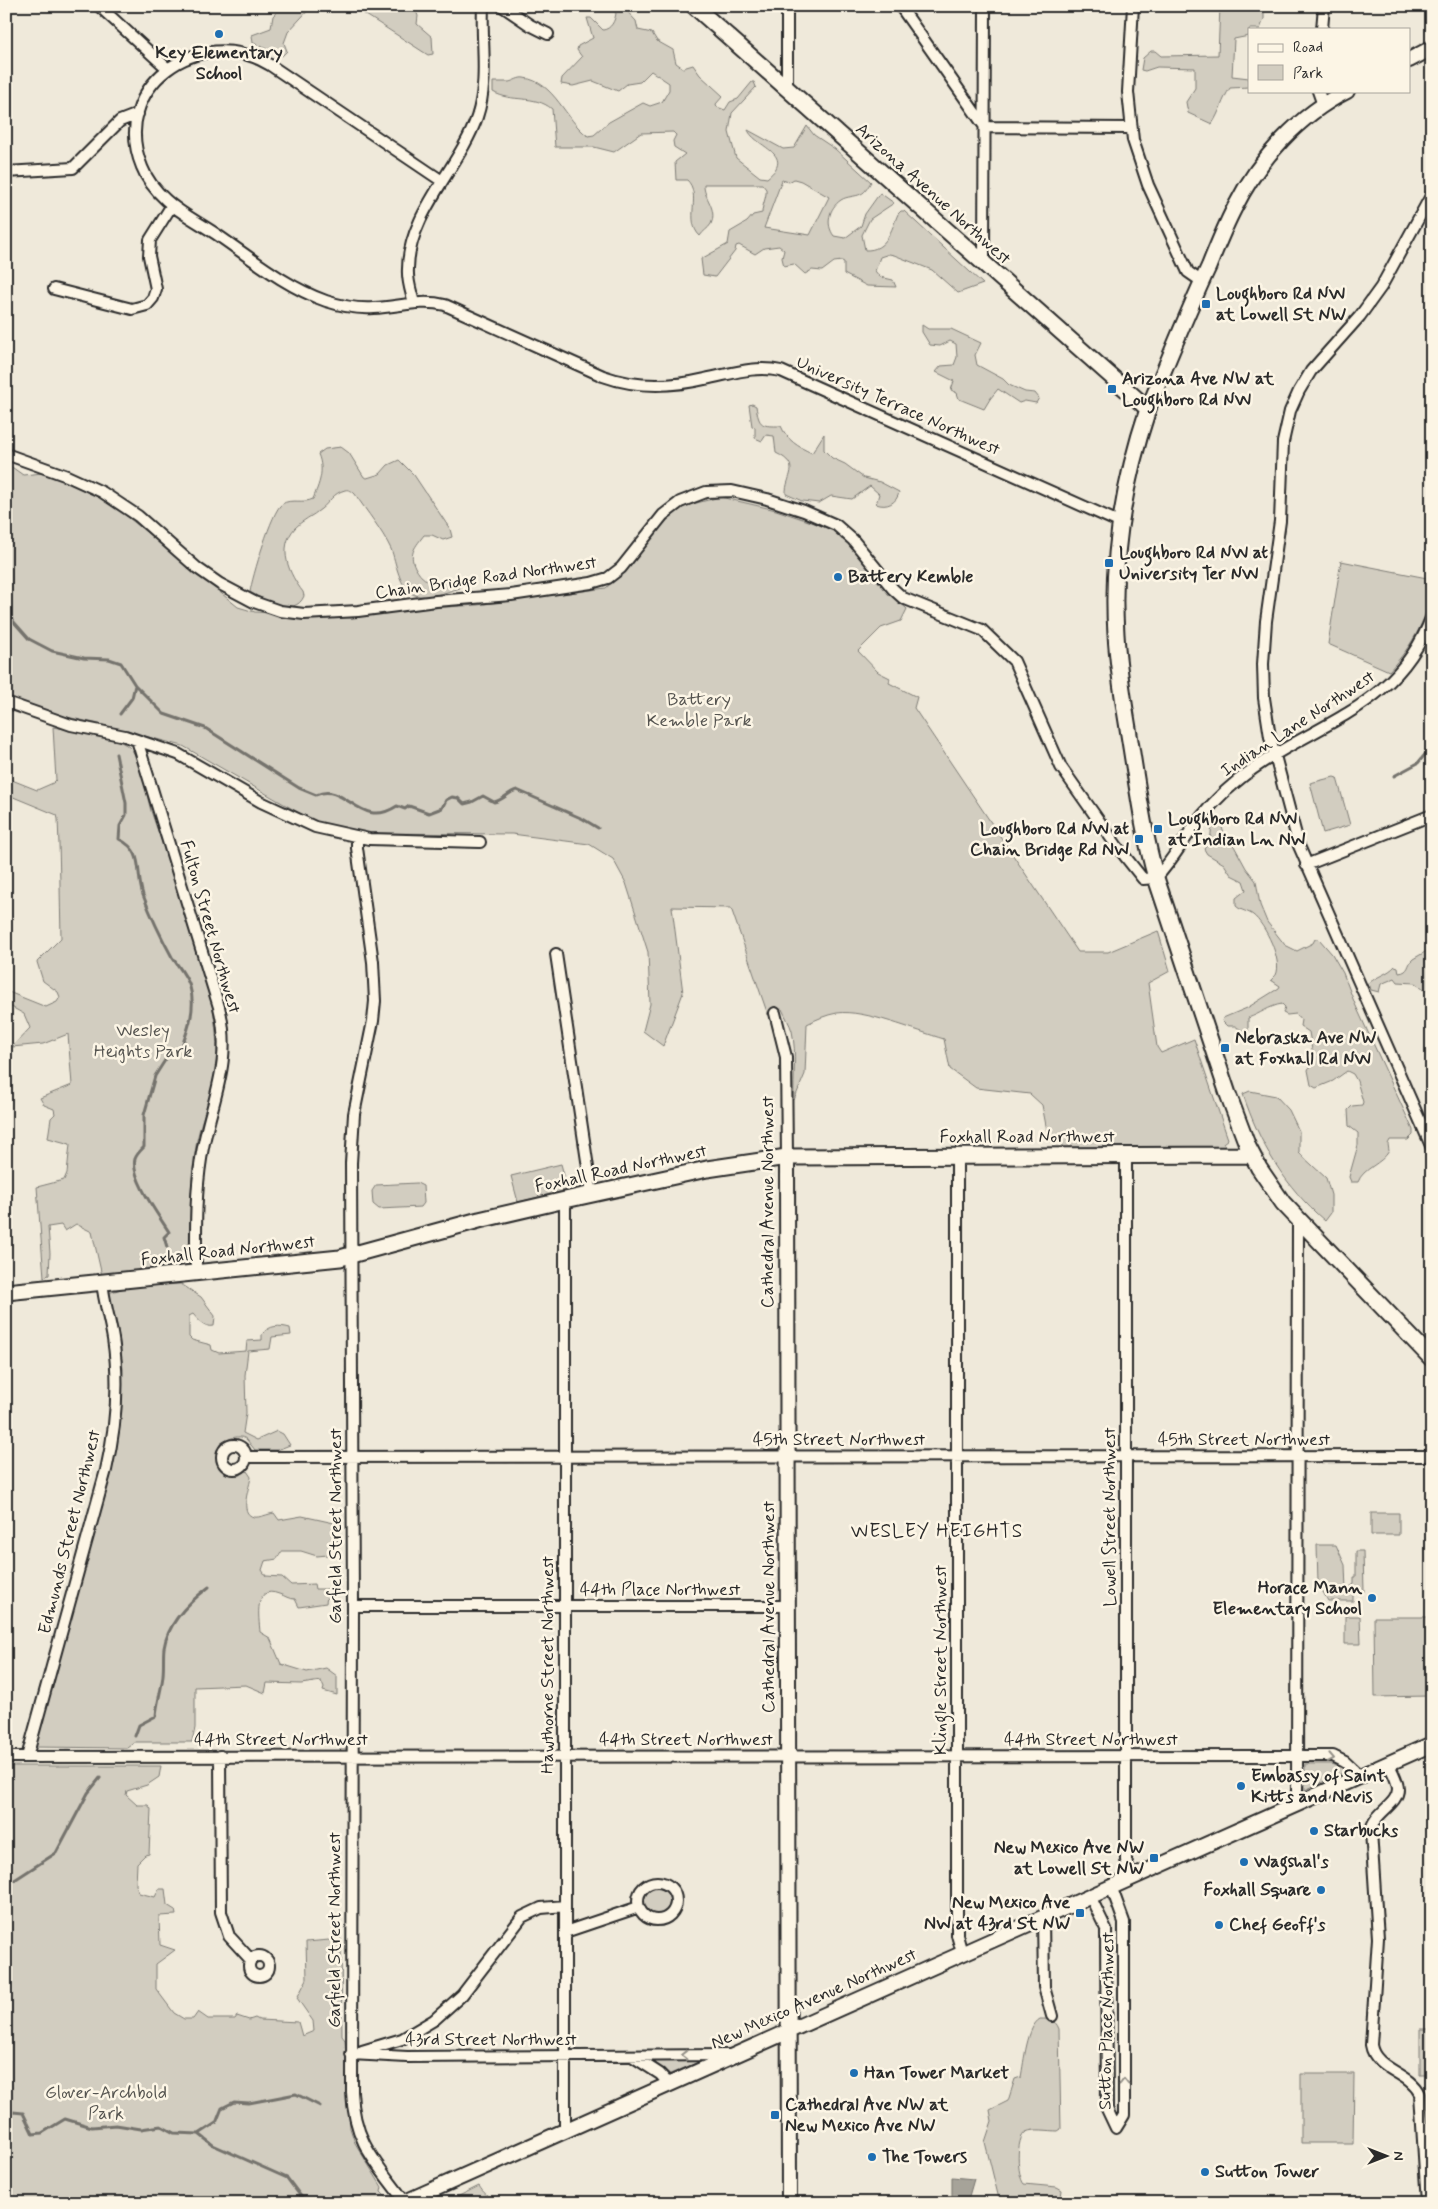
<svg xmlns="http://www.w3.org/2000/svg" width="1438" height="2209" viewBox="0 0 1438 2209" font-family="Mynerve,sans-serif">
<rect width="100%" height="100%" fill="#efe9da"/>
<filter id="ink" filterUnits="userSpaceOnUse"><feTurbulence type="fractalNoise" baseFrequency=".02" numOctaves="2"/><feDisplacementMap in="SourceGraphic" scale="10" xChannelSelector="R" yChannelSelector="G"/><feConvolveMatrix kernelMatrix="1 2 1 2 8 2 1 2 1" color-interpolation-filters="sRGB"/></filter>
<g filter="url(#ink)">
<path fill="#d2cdc0" stroke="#7e7c76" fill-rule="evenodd" d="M282,6H312L288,32L284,43L287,51L282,56L253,43L252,35L271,28L273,16Z
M352,6H384L398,10L409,9L416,11L418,16L417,24L432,37L433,54L428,55Z
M608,6H622L636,21L638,30L652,33L657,41L673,50L676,63L683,68L693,65L700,75L723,96L716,104L717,107L725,110L730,102L738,99L752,82H754L756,87L732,113L729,132L736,158L760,177L767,178C797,154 755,147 748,130L783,149L794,148L807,126L814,135L835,149L871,182C868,186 866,192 861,194C855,197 847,196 841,200C829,208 825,224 834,236L845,238L861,226L865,214L880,193L894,203L870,219L862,235L865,250C887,251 891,230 898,214L901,211H904L983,284L958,293L932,270L894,255L889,254L880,257L875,271L880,277L893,280L896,287L867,286L844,274V262L842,261L834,262L822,271L812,270L805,274L794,264L784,266L782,258L784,250L779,246L764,248L755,254L739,245L736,246L735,251L715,277L703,275L701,259L728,244L730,232L747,222L753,215L762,213C762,205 767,197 766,189L762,184H704C703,198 718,208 711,224C708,229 703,231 700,236C684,221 702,194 687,180H676L675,162L685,154L674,147L673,141L676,135L673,132L641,133L614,152L594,147H555L552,109C534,94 512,103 493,92V82C498,82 504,82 509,82C514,81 519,77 524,78C555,82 565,120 588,136L594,135L609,122L643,103L650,106L662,102L669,90V83L651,71L640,82L627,84L618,91L593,81L573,86L561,84L562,78L582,57L577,50L578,46L593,38L587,18H591L603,30C611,29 615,21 616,13ZM794,179L801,181L829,197L810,235L764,228L782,180L789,182Z
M1220,6H1264V19L1260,29H1249V36L1234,39L1232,76L1249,78V87L1230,88C1222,100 1220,112 1212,124L1188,113L1186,102L1195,88V68L1157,67L1145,71L1141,70L1143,58L1151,51H1155L1161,56L1218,55Z
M922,325L928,329H951L981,343L975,355L977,365L1003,379L1009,385L1025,392L1035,393L1039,398L1036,403L1025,401L1019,403L998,389L990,399L984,409L959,399L957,393L951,390L954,381L936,372L941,366L954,365L957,357L956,344L950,341L940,346L930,345L922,332Z
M752,404L756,406C759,427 762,426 781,426C787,440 798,447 812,453L824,434V450L832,458L845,464L864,478L880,482L899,492C897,503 887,508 876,504L879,494L870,486L852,499L831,496L819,503L802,501L786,494C785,476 803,466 776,453L774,436L766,435L762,441L755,438V427L752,426L749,405Z
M341,447L349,453L364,477L367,478L380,474L388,465L399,460L414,475L450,529L452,537L443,540L432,535H424C416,546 408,553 415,567C428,592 440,575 460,584V588C447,592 428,599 415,595C399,590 396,561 391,549C382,530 367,512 355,494C352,491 349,489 345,490C333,493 329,503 321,509C313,516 302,520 295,528C277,548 289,574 303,592L304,596C295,618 265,600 250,592C252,578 272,510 282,504C291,498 303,504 313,499C319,484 325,471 318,454L325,449Z
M6,463L23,475L43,473L86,489L118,509L238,607L255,612L352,618L401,610L477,605L606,588L627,569L650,537L681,507L720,497L776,510L835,530L842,540L844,538L893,596L907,609L901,621L881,628L858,651L878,672L890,678L889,683L917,697L914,708L1078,952H1108L1158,931L1170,971L1148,983L1157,1047L1161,1053L1194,1039L1228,1139L1223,1143L1229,1151L1063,1149L1061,1142L1049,1141L1042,1105L1030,1094L976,1088L950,1069L944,1039C916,1031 864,1009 837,1013C826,1015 817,1019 807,1024L805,1074L794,1100C793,1077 797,1054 792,1031C790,1024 785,1016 782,1009L768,1015L731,908L672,907L683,993L663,1046L643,1031L650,1004L648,952L626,883L613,859L589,844L512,834L365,833L317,823L183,746L95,723L34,710L6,696Z
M1341,561L1432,579C1431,615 1412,646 1389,671L1328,644Z
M53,727C73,731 119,734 132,750C144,767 145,791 151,811C177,888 218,977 217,1059C217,1082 202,1116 197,1140C189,1183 189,1232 192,1276L103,1280L92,1232L76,1224L65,1231L61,1225L48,1227L50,1253L49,1275L44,1277L37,1187L64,1180L67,1173L70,1144L48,1138L51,1118L55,1114L54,1109L44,1105L40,1098L72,1085L68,1034L43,1044L12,1047L30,1028L24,1014L6,1004V991L46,1007L57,1002L60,997L58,992L43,981L37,962L61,938C60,898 60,859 58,819L57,815L6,794V774L12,780L37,790L53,783L56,780Z
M1334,777L1337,778L1350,825L1323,833L1310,783Z
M1220,821L1225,837L1234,846L1246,868L1256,881L1260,905L1267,922L1285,945L1297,951L1313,943L1315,939H1319L1332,954L1343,973L1355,1004L1413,1130V1135L1408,1140H1390L1388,1144L1389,1151C1382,1164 1363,1168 1358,1182H1351L1349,1177L1358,1145V1133L1349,1126L1348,1110L1352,1106L1362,1105L1363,1102L1357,1081L1353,1074L1347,1071L1333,1081L1316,1088L1311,1085L1308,1070L1312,1061V1050L1309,1032L1300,1026L1301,1020L1296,1014L1287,1015L1283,1013L1285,1007L1282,1004C1269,1006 1260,1014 1248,1018V1032H1244L1235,1026H1227L1222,1021L1223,1018L1247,1008L1279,988L1280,986L1271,980C1271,980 1276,975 1276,975C1283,961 1265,924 1253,915C1248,911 1241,911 1236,906V898L1246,890L1243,881L1231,875L1224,864L1207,854L1204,849L1210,841L1212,826Z
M1432,948V991L1424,990L1415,983L1398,982L1395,978L1381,984L1379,992L1371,990L1369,983C1377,976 1388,974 1395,966L1398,967L1399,973C1410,972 1407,964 1413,959C1419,955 1426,952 1432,948Z
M1250,1091L1276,1096L1289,1110L1299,1131V1153L1326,1178L1331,1195V1213L1325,1221C1285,1187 1259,1143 1243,1094Z
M561,1164L568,1190L518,1202L511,1176Z
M417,1183L423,1186L424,1203L421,1207L379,1209L373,1204L372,1191L376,1185Z
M181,1284L201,1297L215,1316L214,1326C205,1328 198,1320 193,1314L189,1316V1337L192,1340L211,1345L212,1350L219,1353L246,1351L247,1341L262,1340V1334C270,1325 279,1325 290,1328L291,1335L272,1337L270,1349L248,1351L245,1375L246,1413L243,1433L257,1440L277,1431L283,1434L290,1445L277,1450H255C252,1447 250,1443 247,1440C240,1433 227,1439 220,1444L217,1452V1463C227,1473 233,1477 247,1471L251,1477C250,1486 238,1514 254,1517C259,1518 268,1514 274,1513L279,1520L302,1516L334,1523L337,1530L338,1554L317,1556L301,1551H282L277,1559L265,1561L262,1570L266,1576L282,1577L291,1585L314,1584L315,1589H328L326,1603L299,1607L295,1599C288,1599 286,1596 279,1594C253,1584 259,1618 260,1632L270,1638L281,1664L307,1672L326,1668L337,1676V1695L323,1691L324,1688L321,1681L301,1684L267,1683L265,1693L246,1685L195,1687V1728L192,1742H135L127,1748L34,1747L104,1498L118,1434L123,1369L118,1328L108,1293L128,1287Z
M1371,1513H1399V1535H1371Z
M1317,1545H1336L1345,1565L1346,1590L1354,1584V1577H1356V1551H1363L1364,1592L1358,1590L1353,1593V1601H1328L1318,1583Z
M1345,1616H1360L1361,1644H1345Z
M1374,1617H1428L1429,1696L1375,1697Z
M1305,1764H1332L1345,1769V1772L1305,1790Z
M6,1766H161L159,1777L147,1785L127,1791L126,1795L137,1805H148L151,1809L149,1854L145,1855L137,1863L136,1885L139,1893L155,1897L159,1889H165L167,1905L175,1910L176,1915L159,1916L160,1945L175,1950L156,1964V1989L174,2013L184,2019H193L198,2012L208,2019H235L237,2016L249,2020L255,2018L259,2020L298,2022L302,2036L314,2031L313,2021L297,1998L307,1979L306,1942L341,1939L342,2036L345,2040L350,2128L355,2143L382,2187L381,2192L387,2198L374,2203H6Z
M644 1901a13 13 0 1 1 26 0a13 13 0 1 1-26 0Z
M1040,2019C1050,2019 1055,2019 1059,2029L1061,2129L1058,2131C1049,2131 1034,2128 1026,2132C1015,2138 1017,2176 1024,2184L1057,2187L1062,2190L1061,2197L1054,2203H1000L985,2142L992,2121L990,2110L1008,2101L1015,2079L1021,2077C1024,2062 1027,2026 1040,2019Z
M1420,2029H1432V2074H1420Z
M701,2058V2061L670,2074L653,2061Z
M1301,2074H1354L1353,2143H1301Z
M479,2186C488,2200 497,2200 512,2203H445Z"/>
<path fill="#a6a399" stroke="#75736d" d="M952,2177L974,2179L967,2203H952Z"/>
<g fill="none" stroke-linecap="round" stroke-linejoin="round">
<path stroke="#75736d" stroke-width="3" d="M6,613L29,639L52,651L84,658L109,659L121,663L135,685L164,714L205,728L299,788L316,795C346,781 359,831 397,806L405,809L409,806L429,813L442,808L446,800L452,797L458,798L464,804L472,802L483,796L494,802C504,800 508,792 517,790L583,819L598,828
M120,714L132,698L135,685
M116,754L126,803V815L120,826L119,839C145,852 135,871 143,895C151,916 161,937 172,957C178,966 187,976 190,987C196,1007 189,1027 182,1046L169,1054L155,1076L144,1115V1147C141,1150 136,1155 135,1159C130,1177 159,1216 169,1232L164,1237L167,1247
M1394,776L1418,763L1432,746
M135,1736L139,1725L156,1716C157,1702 162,1688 163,1675C164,1666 163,1656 164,1648C168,1622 189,1602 209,1587
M6,1882L13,1881L56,1853L88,1793L100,1778
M6,2116L13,2112L23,2113L33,2134L42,2133L65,2119L92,2127L116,2125L141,2129L161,2126L174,2133L199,2134L213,2145L287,2178L305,2202
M199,2134L216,2123L222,2108L234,2102L249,2103L296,2094L320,2106"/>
<g stroke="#2b2b2b" stroke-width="14">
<path id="street" d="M99,6L168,69
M502,6L530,25L548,34
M787,6V90
M900,6L985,127L1131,128
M1133,6L1128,92L1133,140L1148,185L1188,272L1201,281
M1322,29L1324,6
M1318,91L1323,105
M6,172L73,168L120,121L138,114
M442,181L270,65C199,22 109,87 142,167C147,180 156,191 166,200C181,214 200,223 216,234C251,258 286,287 326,301C341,306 358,309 374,308C399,307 420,299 445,305L603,376C636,388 671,387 705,379C731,374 754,365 781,371L1121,523
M1432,194L1381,287L1360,316L1311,371L1299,391L1290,411L1283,442L1280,521L1266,621L1263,664L1264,698L1270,737L1299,846L1432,1148
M984,264L985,6
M54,289L132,309L147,305L153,298L156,289L149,256L150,240L172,205
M414,303C411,291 407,281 408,269C408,214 460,167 477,117C489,81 481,43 483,6
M6,454L67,476L102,492L138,516L197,568L220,584L254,602L280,611L304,614L358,611L436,601L511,595L591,583L608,578L621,568L663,515L680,502L706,492L732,491L767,499L804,511L836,525L853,540L893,589L903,598L982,630L1014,661L1061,767L1116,845L1143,879L1156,878C1171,862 1180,846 1192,829C1205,811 1220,795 1236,782C1308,722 1395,715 1432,616
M6,702L71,725L125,736L178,754L261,802L315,827L369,839L480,842
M137,740L219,1007C234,1065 209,1104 201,1159C195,1197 196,1235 196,1273
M357,837V848L373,962L375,1001L373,1021L354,1114L351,1163L353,1606L352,2092C354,2143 376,2162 405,2202
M1306,865L1432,815
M556,954L592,1194
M775,1013L786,1057L787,1157
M957,1156V1935L962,1953
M1126,1156V1860L1131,1878
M565,1200V2130
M222 1457a12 12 0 1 1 24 0a12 12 0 1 1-24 0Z
M247,1457L1432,1456
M353,1606H788
M220,1756L221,1912L229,1936L251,1960
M6,1757L1333,1756L1345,1762L1360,1776
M27,1757L106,1470C116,1427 120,1383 113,1339C110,1320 104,1302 102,1282
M1388,1763C1392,1771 1398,1781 1398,1789C1398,1805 1373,1813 1371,1831L1378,1938L1371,2045C1375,2070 1410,2072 1420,2094L1427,2203
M1297,1804L1298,1219
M638 1901a19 19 0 1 1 38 0a19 19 0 1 1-38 0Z
M1111,1886L1124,1922V2115L1116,2128
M1090,1896L1106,1929L1107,2109L1116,2128
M1043,1917L1044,1987L1052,2016
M565,1932L639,1907
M249 1966a10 10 0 1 1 20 0a10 10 0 1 1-20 0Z
M362,2051L402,2039L434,2020L462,1995L522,1917L541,1908L565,1906
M351,2054L407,2057L730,2055
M632,2056L660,2074L669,2084"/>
</g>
<g stroke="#2b2b2b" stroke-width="18">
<path id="secondary" d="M1409,60L1432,48
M1148,409C1168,361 1187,313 1209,266C1217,246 1225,226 1235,207C1259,159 1299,115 1347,91
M787,1157L789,2203
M403,2203L1432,1744"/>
</g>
<g stroke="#2b2b2b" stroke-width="19">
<path id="primary" d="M694,6L1148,409C1124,481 1111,558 1116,634C1118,672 1125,709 1131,747C1138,791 1144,835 1156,878L1228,1094L1248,1147L1259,1168L1283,1203L1432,1359
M6,1292L340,1258L479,1220L565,1200L707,1169L787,1157L1252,1155"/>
</g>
<use href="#street" stroke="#fcf5e5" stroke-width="10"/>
<use href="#secondary" stroke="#fcf5e5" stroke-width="14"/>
<use href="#primary" stroke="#fcf5e5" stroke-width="15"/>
</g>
<defs><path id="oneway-chevron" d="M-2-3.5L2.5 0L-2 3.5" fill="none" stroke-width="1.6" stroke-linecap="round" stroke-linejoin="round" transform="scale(1.25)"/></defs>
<g stroke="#949088">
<use href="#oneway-chevron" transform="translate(1331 1758) rotate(11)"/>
<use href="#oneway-chevron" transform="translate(684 2055) rotate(-180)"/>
<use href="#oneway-chevron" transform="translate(1124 2082) rotate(-90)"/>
</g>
</g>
<g fill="#1f6fb2" stroke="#fcf5e5" stroke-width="2">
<circle cx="219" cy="34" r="5"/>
<rect x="1201" y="299" width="10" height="10" rx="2.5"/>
<rect x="1107" y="384" width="10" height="10" rx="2.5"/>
<rect x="1104" y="558" width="10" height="10" rx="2.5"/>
<circle cx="838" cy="577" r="5"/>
<rect x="1153" y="824" width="10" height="10" rx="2.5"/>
<rect x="1134" y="834" width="10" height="10" rx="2.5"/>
<rect x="1220" y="1043" width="10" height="10" rx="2.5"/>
<circle cx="1372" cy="1598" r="5"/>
<circle cx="1241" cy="1786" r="5"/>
<circle cx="1314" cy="1831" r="5"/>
<rect x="1149" y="1853" width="10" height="10" rx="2.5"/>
<circle cx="1244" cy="1862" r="5"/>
<circle cx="1321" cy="1890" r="5"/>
<rect x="1075" y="1908" width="10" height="10" rx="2.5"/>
<circle cx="1219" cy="1925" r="5"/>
<circle cx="854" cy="2073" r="5"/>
<rect x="770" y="2110" width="10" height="10" rx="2.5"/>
<circle cx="872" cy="2157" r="5"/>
<circle cx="1205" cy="2172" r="5"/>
</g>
<g text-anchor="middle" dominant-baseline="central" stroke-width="5" stroke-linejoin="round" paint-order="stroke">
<g font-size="18" font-weight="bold" fill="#2b2b2b" stroke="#fcf5e5" text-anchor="start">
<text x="219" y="53" text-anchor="middle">Key Elementary<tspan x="219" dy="21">School</tspan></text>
<text x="1216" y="294">Loughboro Rd NW<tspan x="1216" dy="21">at Lowell St NW</tspan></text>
<text x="1122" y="379">Arizona Ave NW at<tspan x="1122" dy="21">Loughboro Rd NW</tspan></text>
<text x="1119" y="553">Loughboro Rd NW at<tspan x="1119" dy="21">University Ter NW</tspan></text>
<text x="848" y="577">Battery Kemble</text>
<text x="1168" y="819">Loughboro Rd NW<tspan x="1168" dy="21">at Indian Ln NW</tspan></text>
<text x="1129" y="829" text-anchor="end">Loughboro Rd NW at<tspan x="1129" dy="21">Chain Bridge Rd NW</tspan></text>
<text x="1235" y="1038">Nebraska Ave NW<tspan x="1235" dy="21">at Foxhall Rd NW</tspan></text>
<text x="1362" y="1588" text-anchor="end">Horace Mann<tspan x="1362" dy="21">Elementary School</tspan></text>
<text x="1251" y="1776">Embassy of Saint<tspan x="1251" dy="21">Kitts and Nevis</tspan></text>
<text x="1324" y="1831">Starbucks</text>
<text x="1144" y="1848" text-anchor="end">New Mexico Ave NW<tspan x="1144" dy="21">at Lowell St NW</tspan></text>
<text x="1254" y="1862">Wagshal's</text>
<text x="1311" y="1890" text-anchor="end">Foxhall Square</text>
<text x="1070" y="1903" text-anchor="end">New Mexico Ave<tspan x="1070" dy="21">NW at 43rd St NW</tspan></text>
<text x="1229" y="1925">Chef Geoff's</text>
<text x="864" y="2073">Han Tower Market</text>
<text x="785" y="2105">Cathedral Ave NW at<tspan x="785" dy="21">New Mexico Ave NW</tspan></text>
<text x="882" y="2157">The Towers</text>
<text x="1215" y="2172">Sutton Tower</text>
</g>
<g font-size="18" fill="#2b2b2b" stroke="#fcf5e5">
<text transform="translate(933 194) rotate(42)">Arizona Avenue Northwest</text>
<text transform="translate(898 406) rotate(24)">University Terrace Northwest</text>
<text transform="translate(486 578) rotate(-8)">Chain Bridge Road Northwest</text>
<text transform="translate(1298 724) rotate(-33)">Indian Lane Northwest</text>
<text transform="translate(210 927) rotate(74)">Fulton Street Northwest</text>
<text x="1027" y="1137">Foxhall Road Northwest</text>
<text transform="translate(621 1169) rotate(-12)">Foxhall Road Northwest</text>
<text transform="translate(768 1202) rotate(-90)">Cathedral Avenue Northwest</text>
<text transform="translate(228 1251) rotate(-6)">Foxhall Road Northwest</text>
<text x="839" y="1440">45th Street Northwest</text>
<text x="1244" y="1440">45th Street Northwest</text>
<text transform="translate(1110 1517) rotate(-90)">Lowell Street Northwest</text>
<text transform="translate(336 1526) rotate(-90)">Garfield Street Northwest</text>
<text transform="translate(70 1532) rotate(-76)">Edmunds Street Northwest</text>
<text x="660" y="1590">44th Place Northwest</text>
<text transform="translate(769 1607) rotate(-90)">Cathedral Avenue Northwest</text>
<text transform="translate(941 1660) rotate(-90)">Klingle Street Northwest</text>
<text transform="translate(548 1665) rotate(-90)">Hawthorne Street Northwest</text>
<text x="281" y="1740">44th Street Northwest</text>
<text x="686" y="1740">44th Street Northwest</text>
<text x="1091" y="1740">44th Street Northwest</text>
<text transform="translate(335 1930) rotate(-90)">Garfield Street Northwest</text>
<text transform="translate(814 1999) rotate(-24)">New Mexico Avenue Northwest</text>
<text transform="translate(1107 2021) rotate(-89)">Sutton Place Northwest</text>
<text x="491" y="2040">43rd Street Northwest</text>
</g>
<g font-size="18" fill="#555450" stroke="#fcf5e5">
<text x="699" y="700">Battery<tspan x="699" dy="21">Kemble Park</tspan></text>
<text x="143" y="1031">Wesley<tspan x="143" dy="21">Heights Park</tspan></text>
<text x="106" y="2093">Glover-Archbold<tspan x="106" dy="21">Park</tspan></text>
</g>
<g font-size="19" letter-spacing="1" fill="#2b2b2b" stroke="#fcf5e5">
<text x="937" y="1531">WESLEY HEIGHTS</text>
</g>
</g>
<rect width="1438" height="2209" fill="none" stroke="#fcf5e5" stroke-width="25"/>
<rect x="12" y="12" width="1413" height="2184" fill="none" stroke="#2b2b2b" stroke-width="2" filter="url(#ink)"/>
<rect x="1248" y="28" width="162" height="65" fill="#fcf5e5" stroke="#a8a49b"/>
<rect x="1258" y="44" width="25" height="8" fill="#fcf5e5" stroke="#a8a49b"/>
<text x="1293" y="52" font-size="15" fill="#2b2b2b">Road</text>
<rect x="1258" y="65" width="25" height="15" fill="#d2cdc0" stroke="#a8a49b"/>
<text x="1293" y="78" font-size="15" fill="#2b2b2b">Park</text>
<g transform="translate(1386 2156) rotate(90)" stroke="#fcf5e5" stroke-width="4" paint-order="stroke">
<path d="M0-4L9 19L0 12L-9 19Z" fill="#2b2b2b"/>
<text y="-8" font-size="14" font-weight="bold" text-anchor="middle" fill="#2b2b2b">N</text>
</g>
</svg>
